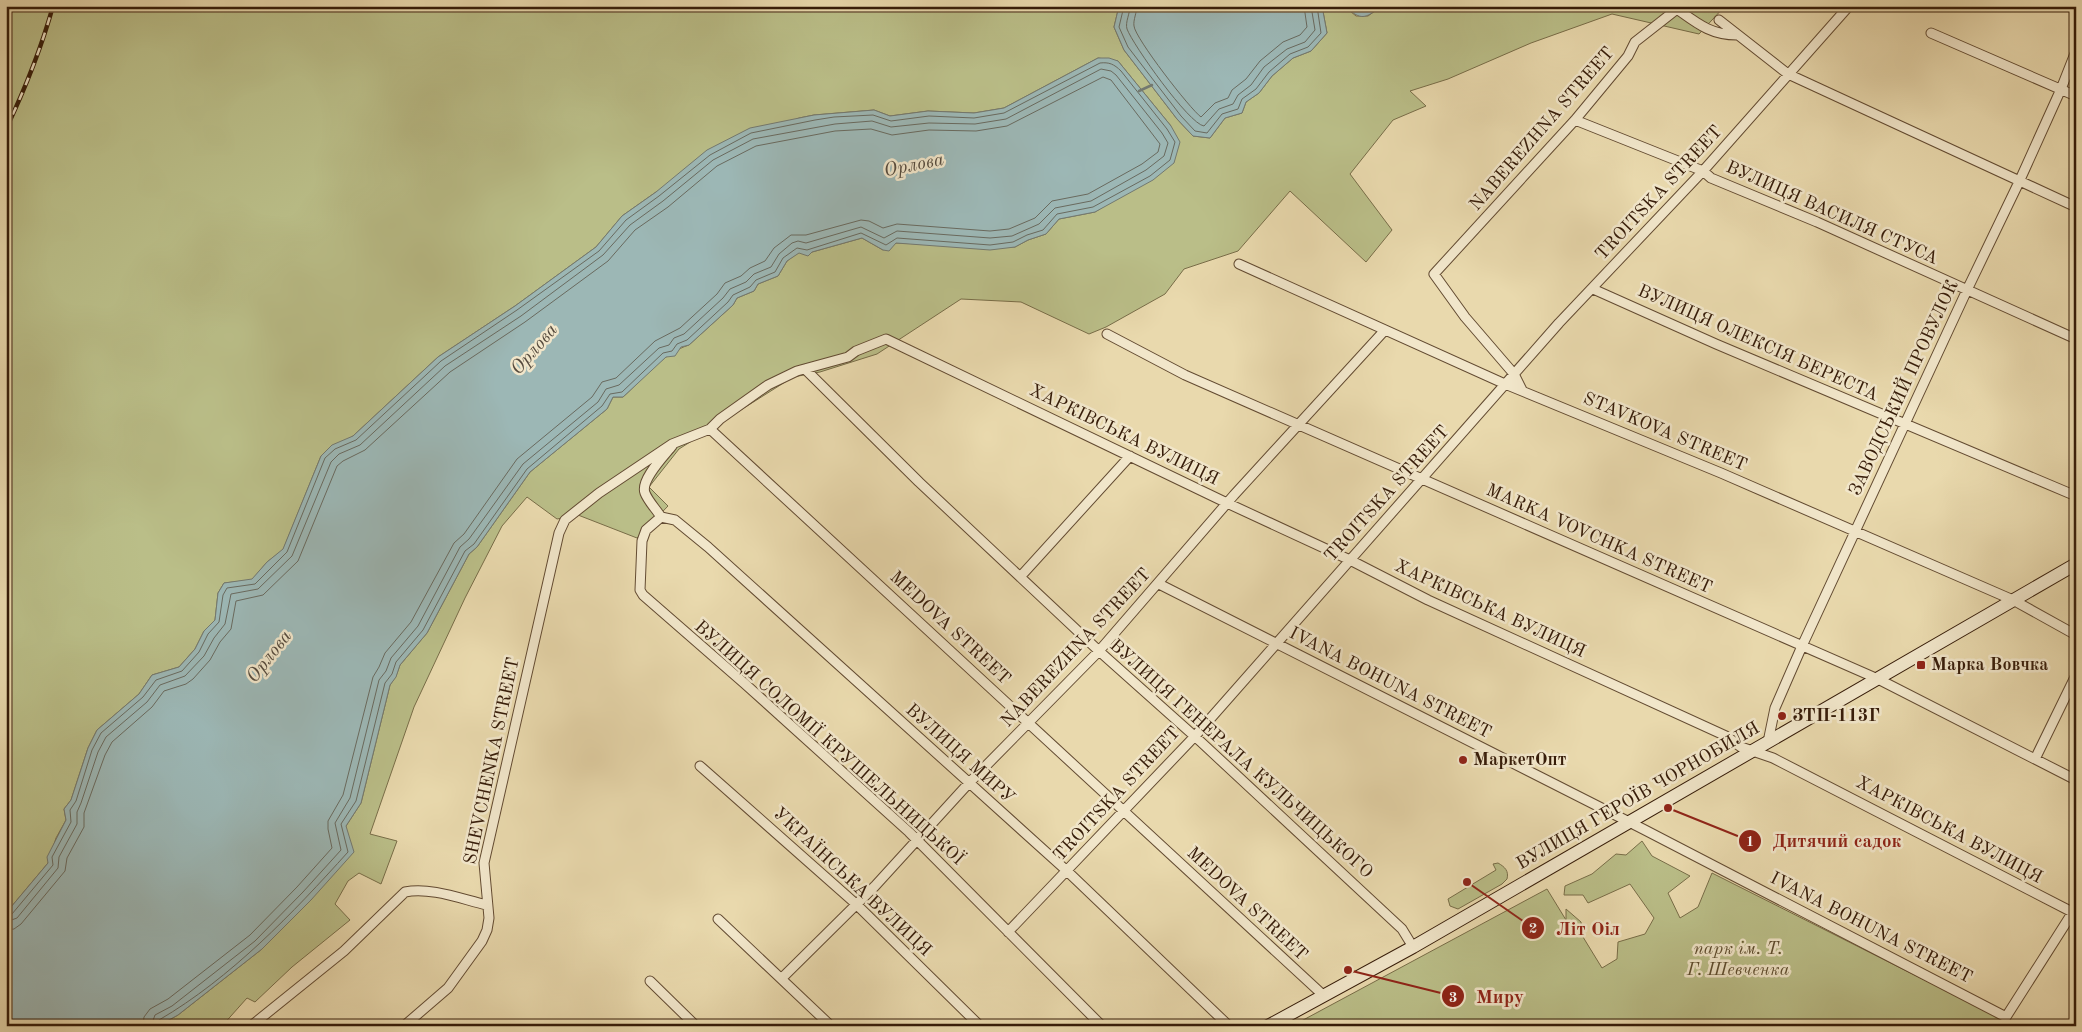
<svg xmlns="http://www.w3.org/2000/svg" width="2082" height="1032" viewBox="0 0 2082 1032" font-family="'Old Standard TT',serif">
<rect width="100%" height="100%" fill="#e9d9ad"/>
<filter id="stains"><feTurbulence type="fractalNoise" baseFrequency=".004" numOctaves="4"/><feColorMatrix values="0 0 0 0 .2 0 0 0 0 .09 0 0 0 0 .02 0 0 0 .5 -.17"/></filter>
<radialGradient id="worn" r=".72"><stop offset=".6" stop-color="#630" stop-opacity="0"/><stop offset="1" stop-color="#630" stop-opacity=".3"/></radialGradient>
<path fill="#babe88" stroke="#786d48" d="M6,6H1119L1114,27L1124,50L1177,119L1193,136L1210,138L1225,118L1242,113L1246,102L1259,93L1272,76L1293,58L1311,51L1327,33L1322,6H1344L1356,16H1368L1382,6H1725L1699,34L1612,14L1531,43L1448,79L1410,91L1426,106L1393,120L1350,174L1392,230L1366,262L1290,191L1238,251L1184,269L1165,294L1106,327L1089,334L1021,302L961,299L877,354L820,372L793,377L679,449L649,487L668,506L637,538L578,515L557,519L527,497L502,526L465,598L414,707L370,834L397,841L381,884L359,873L348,881L335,904L350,920L292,967L255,1002L247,998L222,1026H158L178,1015L262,949L311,900L346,826L361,803L390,685L396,676L400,665L427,633L469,554L477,547L530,472L607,409L613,397H623C643,379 663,353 689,345L733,305L737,298L754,291L758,284L778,276L787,261L799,252H812L862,238L883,250L896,243L1015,247L1028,240L1046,234L1059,219L1095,212L1117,198L1171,126L1118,61L1098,58L1004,108L974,113L928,111L890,116L874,110L814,115L799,118L656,192L622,216L596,247L515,306L438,357L353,436L321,456L283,550L267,562L252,580L224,583L218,593L215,620L204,631L195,649L179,667L152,675L139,694L97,730L88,748L71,800L64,809L66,820L56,838L48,863L6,913Z
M1642,841L1652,856L1690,876L1668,893L1680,918L1698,907L1712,873L2002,1019L1998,1026H1292L1547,889L1566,920V909L1581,922L1583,937L1602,968L1617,959L1618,942L1645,934L1654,918L1630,884L1588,903L1583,895H1564L1565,886L1592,874L1616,854L1626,855Z
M1498,863C1505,867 1509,871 1507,879L1502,884L1458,909L1450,906L1448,899L1496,870L1493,864Z"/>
<path fill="#9cb7b5" stroke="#737970" d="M1119,6H1322L1327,33L1311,51L1293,58L1272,76L1259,93L1246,102L1242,113L1225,118L1210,138L1193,136L1177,119L1124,50L1114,27Z
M1344,6H1382C1364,19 1362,21 1344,6Z
M1098,58H1109L1118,61L1171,126L1180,142L1174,163L1153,180L1095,212L1059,219L1046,234L1028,240L1015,247L990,250L896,243L889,251L883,250L862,238L812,252L808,256L799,253L787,261L778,276L758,284L754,291L737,298L733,305L689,345L681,347L675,356L666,357L623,397H613L607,409L530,472L477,547L469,554L427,633L400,665L396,677L390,685L361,803L346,826L354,852L311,900L262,949L178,1015L158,1026H6V913L48,863L47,857L66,820L64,809L71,800L88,748L97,730L139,694L152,675L179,667L195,649L204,631L215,620L218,593L224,583L252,579L267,562L283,549L321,456L332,445L353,436L438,357L515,306L596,247L622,216L656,192L707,150L750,128L814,115L874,110L890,116L928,111L974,113L1004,108Z"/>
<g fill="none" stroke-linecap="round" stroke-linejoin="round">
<path stroke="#696a5f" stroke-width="1" d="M1124,6L1119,27L1128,47L1181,116L1195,131L1207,133L1222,114L1238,109L1242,99L1256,89L1269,72L1290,54L1308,47L1321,33L1317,6
M1130,6C1130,14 1125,22 1127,29C1133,45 1189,124 1204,126L1219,109L1233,104L1238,95L1251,85L1264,67L1287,49L1305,42L1315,30L1311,6
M1137,6C1137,12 1133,20 1134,26C1135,38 1190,109 1201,117L1215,103L1228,98L1232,90L1246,79L1260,61L1283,42L1300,35L1307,27L1304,6
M6,916L12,914L53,865L52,857L71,822L70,810L76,801L92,750L101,733L143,697L156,680L182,671L199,652L208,634L219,622L223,595L227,588L255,584L287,552L325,458L335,449L356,440L441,361L517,310L599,251L626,220L659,196L710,155L751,133L815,120L834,117L873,115L891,121L929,116L974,118L1004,113L1100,63C1109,62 1114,64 1121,71L1167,129L1175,142L1170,160L1150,176L1093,207L1057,214L1043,230L1027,235L1013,242L990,245L897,238L886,245L861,233L807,250L797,248L783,258L775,272L756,280L750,287L733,295L728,302L687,340L677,344L672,351L663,353L622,392L610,394L602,406L527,469L474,544L465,551L423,630L396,662L392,674L385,683L356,801L341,824L348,852C293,913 231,978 159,1020L157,1026
M6,922L17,918L58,868L59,857L77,824V812L81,803L98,752L106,737L147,702L160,685L185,676L204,656L214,638L225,624L231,594L258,589L292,556L331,462L339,454L360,445L445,366L521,316L603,255L630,225L663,201L713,160L753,139L835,124L872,121L891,127L929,123L975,124L1006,119L1101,69L1111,71L1116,75L1162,133L1168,143L1164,156L1146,170L1091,201L1055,208L1039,224L1012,236L990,238L897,231L884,238L861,227L806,243L798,241L792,243L779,254L771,267L754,274L746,282L730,289L723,298L684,334L674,338L669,345L659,348L619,385L606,389L598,402L523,464L469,539L460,547L418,626L391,658L386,671L379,680L350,798L335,823L341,850L303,892L255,941L172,1006L155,1015L151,1026
M6,930L14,929L21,924L65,871L67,858L84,827V813L105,755L112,742L152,707L164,691L186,684L193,679L210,660L220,642L231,629L236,601L263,595L298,561L337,466L343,461L365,450L450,372L525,322L608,261L635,230L668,207L717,166L756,146L835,131L871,129L892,135L929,130L976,131L1007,126L1103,77L1111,80L1160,144L1158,152L1142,164L1088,194L1052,201L1035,218L1009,229L990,231L897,224L883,228L869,221L861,220L806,235H791L774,248L765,261L750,268L741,276L725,283L717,294L680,328L655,341L616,378L602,382L592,397L517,459L464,534L454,543L411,622L385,653L379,667L373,677L343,795L328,821V829L332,848L297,887L250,935L168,999L150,1009L144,1017L143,1026"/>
<path stroke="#737970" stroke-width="2.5" d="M1139,91L1152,85"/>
<g stroke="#634b32" stroke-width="11">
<path id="street" d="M1719,20L1788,74L2076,207
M1931,33L2076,96
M1575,120L1703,171L1711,178L1817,222L2076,339
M1239,264L1505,384L1721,473L2013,600L2076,635
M1593,289L1716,344L2076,496
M1107,334L1185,375L1878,679L2076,780
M805,369L919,482L1099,651L1201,742L1402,929L1413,947
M1522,390L1514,374L1465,317L1434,274L1575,120L1628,56L1635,42L1677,9C1698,24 1711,35 1737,35
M710,429L1323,995
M661,517L675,520L708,547L1067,871L1229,1026
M661,517L646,530L642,541L640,590L643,595L744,683L909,832L1102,1026
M661,517C656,509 648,501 645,493C640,480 664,456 672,446
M1020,577L1130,456
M1159,584L1643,829L2006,1017L2076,907
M1768,742L1775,708L1802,646L1967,290L2019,182L2061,89L2076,51
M2035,759L2076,675
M700,766L856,904L980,1026
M718,919L831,1026
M1008,932L1195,736L1559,323L1703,171L1849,6
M782,978L875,886L968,784L1099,651L1234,495L1385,330
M650,981L696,1026
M251,1026L344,951L405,892C431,887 461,899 487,905
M404,1026L448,988L482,941L487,930L489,918L484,863L559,533L565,520L599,493L672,444L710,429L720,419L768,385L797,371L848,357L856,351L886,339L1227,503L1350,560L1428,600L1726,736L1741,747L1773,758L2076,914"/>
</g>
<g stroke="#361c09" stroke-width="14">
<path id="secondary" d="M1268,1026L1413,947L2076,564"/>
</g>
<use href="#street" stroke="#f1e6ca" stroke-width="9"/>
<use href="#secondary" stroke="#f1e6ca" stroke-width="12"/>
<g stroke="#361c09" stroke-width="4.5">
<path id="rail" d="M6,129C25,89 41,49 53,6"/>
</g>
<use href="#rail" stroke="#f1e6ca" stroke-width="2.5" stroke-dasharray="8" stroke-linecap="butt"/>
</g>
<g fill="#8f2418" stroke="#f1e6ca" stroke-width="2">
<rect x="1916" y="660" width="10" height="10" rx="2.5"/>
<circle cx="1782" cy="716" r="5"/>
<circle cx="1463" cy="760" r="5"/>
</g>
<g text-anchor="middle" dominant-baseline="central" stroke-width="5" stroke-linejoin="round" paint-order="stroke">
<g font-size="18" fill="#361c09" stroke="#f1e6ca">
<text transform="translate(1542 129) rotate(-49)">NABEREZHNA STREET</text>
<text transform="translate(1659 193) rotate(-47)">TROITSKA STREET</text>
<text transform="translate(1832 213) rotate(24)">ВУЛИЦЯ ВАСИЛЯ СТУСА</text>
<text transform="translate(1758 343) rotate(24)">ВУЛИЦЯ ОЛЕКСІЯ БЕРЕСТА</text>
<text transform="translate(1904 388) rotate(-65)">ЗАВОДСЬКИЙ ПРОВУЛОК</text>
<text transform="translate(1665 432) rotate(23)">STAVKOVA STREET</text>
<text transform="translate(1124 435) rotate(26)">ХАРКІВСЬКА ВУЛИЦЯ</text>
<text transform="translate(1387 494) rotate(-48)">TROITSKA STREET</text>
<text transform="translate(1599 539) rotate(24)">MARKA VOVCHKA STREET</text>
<text transform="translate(1490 609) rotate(25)">ХАРКІВСЬКА ВУЛИЦЯ</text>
<text transform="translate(950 628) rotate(43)">MEDOVA STREET</text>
<text transform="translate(1076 648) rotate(-47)">NABEREZHNA STREET</text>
<text transform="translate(1390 683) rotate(27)">IVANA BOHUNA STREET</text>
<text transform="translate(829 743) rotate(42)">ВУЛИЦЯ СОЛОМІЇ КРУШЕЛЬНИЦЬКОЇ</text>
<text transform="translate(960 754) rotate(42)">ВУЛИЦЯ МИРУ</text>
<text transform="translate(1241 759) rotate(42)">ВУЛИЦЯ ГЕНЕРАЛА КУЛЬЧИЦЬКОГО</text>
<text transform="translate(492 761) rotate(-78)">SHEVCHENKA STREET</text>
<text transform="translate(1117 794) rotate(-47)">TROITSKA STREET</text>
<text transform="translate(1638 796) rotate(-30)">ВУЛИЦЯ ГЕРОЇВ ЧОРНОБИЛЯ</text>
<text transform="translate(1949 830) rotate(28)">ХАРКІВСЬКА ВУЛИЦЯ</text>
<text transform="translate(852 882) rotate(43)">УКРАЇНСЬКА ВУЛИЦЯ</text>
<text transform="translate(1247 904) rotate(43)">MEDOVA STREET</text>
<text transform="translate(1871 928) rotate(27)">IVANA BOHUNA STREET</text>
</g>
<g font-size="18" font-weight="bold" fill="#361c09" stroke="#f1e6ca" text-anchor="start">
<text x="1931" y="665">Марка Вовчка</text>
<text x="1792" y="716">ЗТП-113Г</text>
<text x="1473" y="760">МаркетОпт</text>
</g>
<g font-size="18" font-style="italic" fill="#5e4d2f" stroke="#f1e6ca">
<text x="1738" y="949">парк ім. Т.<tspan x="1738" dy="21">Г. Шевченка</tspan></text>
</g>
<g font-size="19" font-style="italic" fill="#554a3d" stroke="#f1e6ca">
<text transform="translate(914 166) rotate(-11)">Орлова</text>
<text transform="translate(535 350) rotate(-49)">Орлова</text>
<text transform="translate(270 657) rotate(-52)">Орлова</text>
</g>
</g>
<path fill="none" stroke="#8f2418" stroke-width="2" d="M1668 808L1750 841M1467 882L1533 928M1348 970L1453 996"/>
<g fill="#8f2418" stroke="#f1e6ca" stroke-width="2">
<circle cx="1668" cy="808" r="5"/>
<circle cx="1467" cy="882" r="5"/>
<circle cx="1348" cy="970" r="5"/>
<circle cx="1750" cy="841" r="12"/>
<circle cx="1533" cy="928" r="12"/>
<circle cx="1453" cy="996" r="12"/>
</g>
<g font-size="15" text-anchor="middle" font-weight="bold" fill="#fff">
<text x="1750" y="846">1</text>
<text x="1533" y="933">2</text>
<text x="1453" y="1002">3</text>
</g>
<g font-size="19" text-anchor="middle" font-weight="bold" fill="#8f2418" stroke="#f1e6ca" stroke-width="5" stroke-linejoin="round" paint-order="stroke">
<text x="1837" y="847">Дитячий садок</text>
<text x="1588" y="935">Літ Оіл</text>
<text x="1500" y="1003">Миру</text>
</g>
<rect width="2082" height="1032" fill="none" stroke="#e9d9ad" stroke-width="25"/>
<rect x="8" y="8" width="2067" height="1017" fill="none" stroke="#361c09" stroke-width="2.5"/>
<rect x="12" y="12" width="2057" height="1007" fill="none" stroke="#361c09"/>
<rect width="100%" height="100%" filter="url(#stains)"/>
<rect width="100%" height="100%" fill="url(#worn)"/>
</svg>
